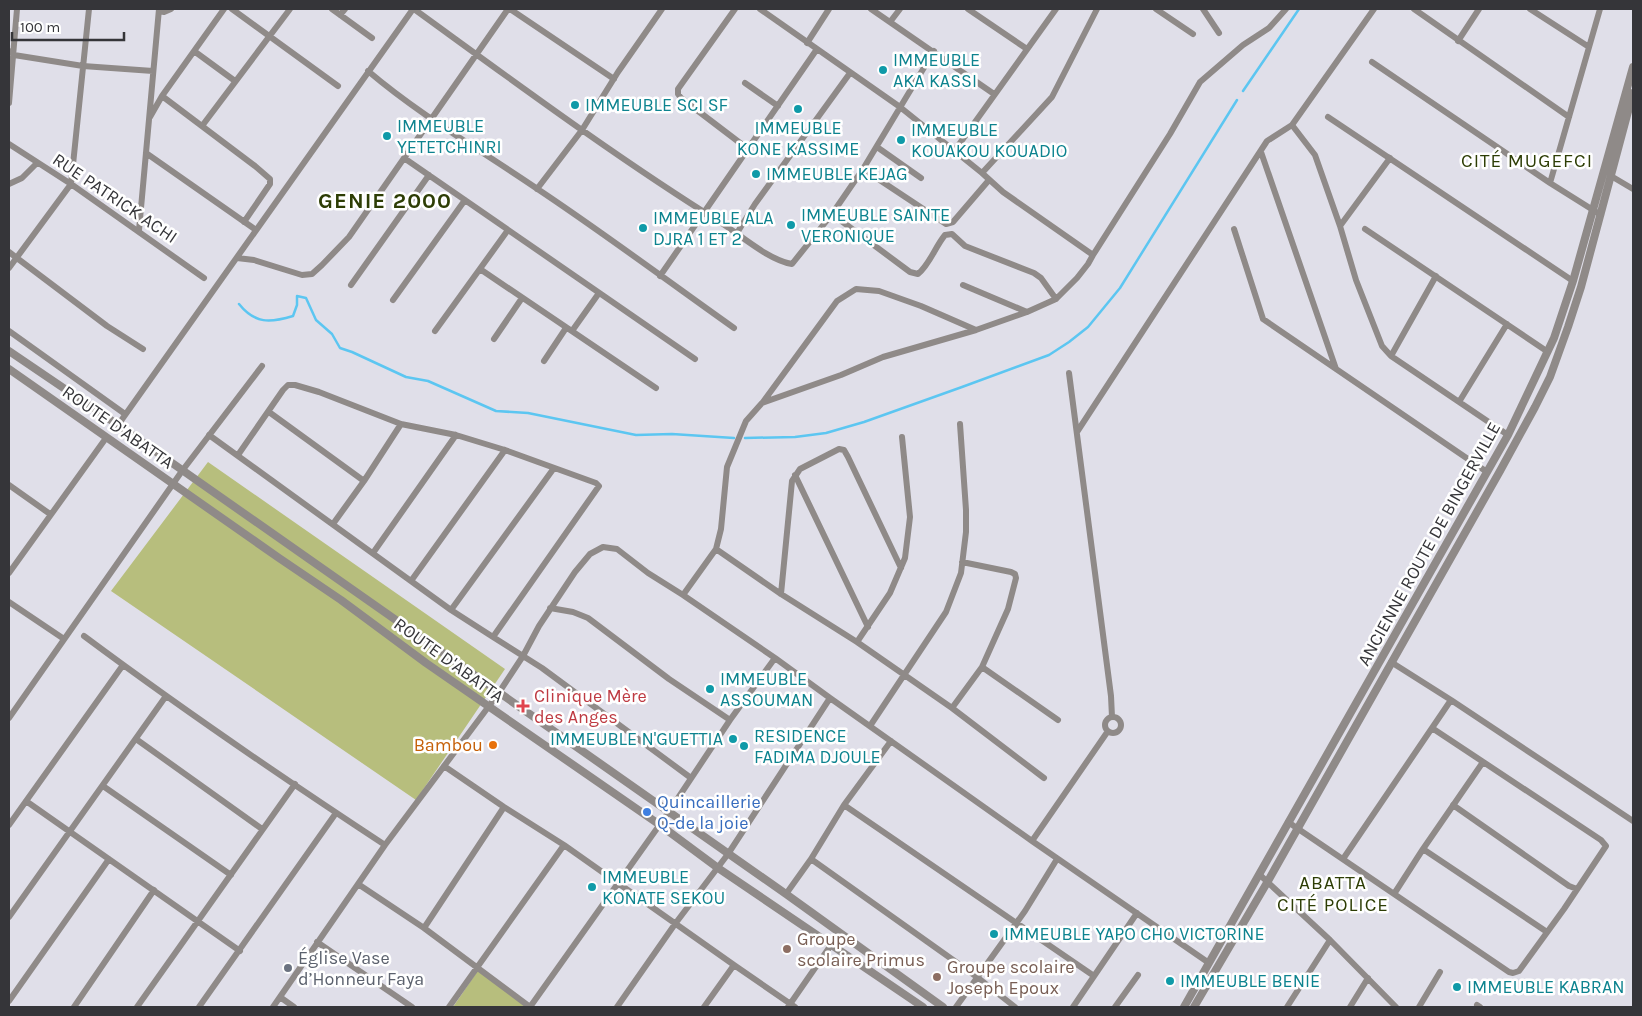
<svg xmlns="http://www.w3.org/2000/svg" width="1642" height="1016" viewBox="0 0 1642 1016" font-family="Karla,sans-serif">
<rect width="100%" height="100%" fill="#e0dfe9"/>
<path fill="#b7be7d" d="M208,462L505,669L416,800L111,591Z
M479,969L526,1006L525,1007H453Z"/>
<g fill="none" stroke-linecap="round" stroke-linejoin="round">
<path stroke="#5cc6f1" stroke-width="2.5" d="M1243,91L1299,9
M239,304C255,324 270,323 293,316L297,305V296L306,298L316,320L332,334L340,348L352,352L406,377L428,381L496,411L528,413L636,435L672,434L734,438
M745,438L795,437L826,433L864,422L962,387L1049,355L1069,342L1088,327L1120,288L1237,100"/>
<path stroke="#8f8a88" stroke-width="6" d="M232,9L338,86
M332,9L372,38
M414,9C516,83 617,158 723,224C743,237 769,260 792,264L832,214L863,169L934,51
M510,9L614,79
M735,9L678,89V94L681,98L748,149
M760,9L900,107L982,173L1052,97L1097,9
M871,9L994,94
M968,9L1027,49
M1156,9L1193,34
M1203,9L1219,33
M1414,9L1569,117
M1530,9L1589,47
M159,11L164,12L171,9
M340,15L345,9
M890,22L900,9
M1458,41L1479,9
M807,43L829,9
M9,51L14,55L83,66L153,71
M194,51L235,81
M1372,62L1550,183L1601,215
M368,71C421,116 482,151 539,190C605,234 669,282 734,328
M745,83L778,106
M162,96L255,166L270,179V184L244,222
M9,103L17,9
M150,117L162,96L224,9
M1328,117L1573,281
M1292,125L1315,155L1340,226L1390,158
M202,126L290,9
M9,144L71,184L204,278
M877,147L921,178
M955,150L1056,9
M1261,152L1336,369
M146,153L256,230
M404,158L695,359
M863,169L946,224L953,222L989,180
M1611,176L1633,189
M1550,183L1600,9
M9,184L22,178L37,163
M537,189L582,130L618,72L662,9
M832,214L910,272L918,274C930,264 935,247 945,235L952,234L965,246L1034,273L1041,278L1056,299
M1340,226L1356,280L1382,346L1391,356L1508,435
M1234,229L1263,319L1487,472
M1365,229L1548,352
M139,230L159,9
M737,233L755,204L850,73
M9,252L107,326L143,349
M1093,255L1170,134L1200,82L1243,45L1269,28L1286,9
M237,258L254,260L302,275L312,274L322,265L349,237L508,9
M9,268L71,184L89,9
M480,269L656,388
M660,276L817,49
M351,285L429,175
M963,285L1027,312
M393,300L465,200
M9,331L125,414
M435,331L508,230
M572,331L599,293
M494,339L522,298
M1391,356L1436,276
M544,361L566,328
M1069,373L1111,696L1112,717
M763,402L837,301L856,289L879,291L921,306L976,330
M1459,402L1507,324
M269,412L364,481
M118,425L413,9
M1077,432L1267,141L1292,125L1374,9
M209,435L451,610L493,637L599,486L596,483L505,450L456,435L401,424L319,392L295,385H288L283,390L238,455
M795,475L868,627
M9,485L50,514
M333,524L364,481L401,424
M716,549L781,594L857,642L952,708L1044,778
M373,553L456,435
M9,573L106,438
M411,581L505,450
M781,594L792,481L800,469L839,449L844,450L848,457L901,568
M683,595L716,549L721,529L727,467L746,421L762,403L841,375L883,357L976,330L1027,312L1056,299L1077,278L1088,264L1093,255L1003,192L982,173
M9,602L64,639
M550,608L573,612L588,618L669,679L730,720
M451,610L554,468
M84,636C182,709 283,778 385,845
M493,637L542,668L691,778
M857,642L890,593L905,558L910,517L902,437
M982,667L1058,720
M1451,700L1633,821
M952,708L982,667L1008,609L1016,578L1015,574L1011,572L962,562
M1105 725a8 8 0 1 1 16 0a8 8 0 1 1-16 0Z
M9,718L182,471L262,366
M870,726L946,612L961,573L966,532V510L960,424
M136,739L262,829
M444,766L504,807L564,845L734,965L704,1007
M103,786L231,875
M26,801L240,951
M844,805L891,741
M1453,805L1569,886L1577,889
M1288,822L1509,972L1513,973L1519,971L1564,909L1606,846L1601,840L1432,728
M9,825L123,665
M1032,841L1108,731
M1423,849L1547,932
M811,859L977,977L1015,1007
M1343,859L1451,700L1391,662
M1260,875L1330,940L1396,1007
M358,884L424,928L530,1007
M786,894L811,859L844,805L1094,976
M1394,894L1423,849L1483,762
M9,917L166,696
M424,928L504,807
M317,942L412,1007
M734,965L795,1007
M280,997L294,1007
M9,1001L109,859
M1477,1005L1480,1007
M74,1007L154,890
M137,1007L295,784
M199,1007L336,813
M273,1007L385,845L498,694L523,656L539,626L575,572L590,554L603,547L617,549L648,573L683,595L775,658L830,698L1032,841L1209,963
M449,1007L564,845
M530,1007L668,813L730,720L775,658
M617,1007L675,924L728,854L830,698
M788,1007L831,945
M956,1007L1025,911L1057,859
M1073,1007L1137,913
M1115,1007L1138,975
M1287,1007L1330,940
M1350,1007L1368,978
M1419,1007L1440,972"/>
<path stroke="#8f8a88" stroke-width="8" d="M9,351L118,425L786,894L943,1007
M9,369L279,558L341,600L426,663L660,825L718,868L923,1007
M1184,1007L1508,435L1554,338L1573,281L1633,67
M1194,1007L1268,881L1500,471L1535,407L1550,377L1568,327L1581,287L1633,93"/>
</g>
<g fill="#0f9aa8" stroke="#fff" stroke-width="2">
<circle cx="883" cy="70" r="5"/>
<circle cx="575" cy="105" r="5"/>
<circle cx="798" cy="109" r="5"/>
<circle cx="387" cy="136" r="5"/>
<circle cx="901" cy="140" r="5"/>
<circle cx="756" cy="174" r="5"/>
<circle cx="791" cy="225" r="5"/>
<circle cx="643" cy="228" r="5"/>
<circle cx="710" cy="689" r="5"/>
<circle cx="733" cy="739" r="5"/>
<circle cx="744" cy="746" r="5"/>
<circle cx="592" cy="887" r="5"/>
<circle cx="994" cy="934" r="5"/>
<circle cx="1170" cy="981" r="5"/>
<circle cx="1457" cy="987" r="5"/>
</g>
<path fill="#e0444e" stroke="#fff" stroke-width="2" d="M520.5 698.5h5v5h5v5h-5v5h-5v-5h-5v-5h5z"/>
<circle fill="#e8710a" stroke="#fff" stroke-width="2" cx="493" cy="745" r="5"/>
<circle fill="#3f7fe0" stroke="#fff" stroke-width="2" cx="647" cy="812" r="5"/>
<g fill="#8d6e63" stroke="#fff" stroke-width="2">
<circle cx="787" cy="949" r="5"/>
<circle cx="937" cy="977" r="5"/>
</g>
<circle fill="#6b7280" stroke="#fff" stroke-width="2" cx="288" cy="968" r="5"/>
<g text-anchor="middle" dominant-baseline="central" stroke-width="5" stroke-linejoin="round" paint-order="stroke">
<g font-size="18" fill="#0d838f" stroke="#fff" text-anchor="start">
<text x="893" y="60">IMMEUBLE<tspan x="893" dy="21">AKA KASSI</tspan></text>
<text x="585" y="105">IMMEUBLE SCI SF</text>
<text x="397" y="126">IMMEUBLE<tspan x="397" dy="21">YETETCHINRI</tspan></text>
<text x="798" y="128" text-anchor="middle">IMMEUBLE<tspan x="798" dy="21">KONE KASSIME</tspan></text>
<text x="911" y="130">IMMEUBLE<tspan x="911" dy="21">KOUAKOU KOUADIO</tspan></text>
<text x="766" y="174">IMMEUBLE KEJAG</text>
<text x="801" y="215">IMMEUBLE SAINTE<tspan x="801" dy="21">VERONIQUE</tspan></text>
<text x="653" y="218">IMMEUBLE ALA<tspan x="653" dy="21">DJRA 1 ET 2</tspan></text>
<text x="720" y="679">IMMEUBLE<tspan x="720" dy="21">ASSOUMAN</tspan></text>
<text x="754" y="736">RESIDENCE<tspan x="754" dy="21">FADIMA DJOULE</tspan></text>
<text x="723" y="739" text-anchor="end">IMMEUBLE N'GUETTIA</text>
<text x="602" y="877">IMMEUBLE<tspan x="602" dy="21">KONATE SEKOU</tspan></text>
<text x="1004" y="934">IMMEUBLE YAPO CHO VICTORINE</text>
<text x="1180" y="981">IMMEUBLE BENIE</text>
<text x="1467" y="987">IMMEUBLE KABRAN</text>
</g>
<g font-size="18" fill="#353539" stroke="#fff">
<text transform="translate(115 198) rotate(34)">RUE PATRICK ACHI</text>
<text transform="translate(118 427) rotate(35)">ROUTE D'ABATTA</text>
<text transform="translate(1429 544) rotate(-61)">ANCIENNE ROUTE DE BINGERVILLE</text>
<text transform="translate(449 660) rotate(36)">ROUTE D'ABATTA</text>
</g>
<g font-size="18" fill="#be3a42" stroke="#fff" text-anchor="start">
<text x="534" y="696">Clinique Mère<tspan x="534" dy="21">des Anges</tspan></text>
</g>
<g font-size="18" fill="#c56008" stroke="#fff" text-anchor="end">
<text x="483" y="745">Bambou</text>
</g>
<g font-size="18" fill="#366cbe" stroke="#fff" text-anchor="start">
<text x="657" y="802">Quincaillerie<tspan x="657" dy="21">Q-de la joie</tspan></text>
</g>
<g font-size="18" fill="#785e54" stroke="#fff" text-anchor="start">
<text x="797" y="939">Groupe<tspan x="797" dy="21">scolaire Primus</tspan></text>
<text x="947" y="967">Groupe scolaire<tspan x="947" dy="21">Joseph Epoux</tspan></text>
</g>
<g font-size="18" fill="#5b616d" stroke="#fff" text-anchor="start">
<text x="298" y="958">Église Vase<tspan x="298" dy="21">d’Honneur Faya</tspan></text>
</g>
<g font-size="19" letter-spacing="1" fill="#2d3d05" stroke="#fff">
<text x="1527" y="161">CITÉ MUGEFCI</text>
<text x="1333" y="883">ABATTA<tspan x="1333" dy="22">CITÉ POLICE</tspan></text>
</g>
<g font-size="22" font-weight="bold" letter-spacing="1" fill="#2d3d05" stroke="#fff">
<text x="385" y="201">GENIE 2000</text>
</g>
</g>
<rect width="1642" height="1016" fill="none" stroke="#353539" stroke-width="20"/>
<path d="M12 32v8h112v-8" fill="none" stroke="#353539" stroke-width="2.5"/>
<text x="20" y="32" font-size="15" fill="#353539" stroke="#ffffff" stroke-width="4" paint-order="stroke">100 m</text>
</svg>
